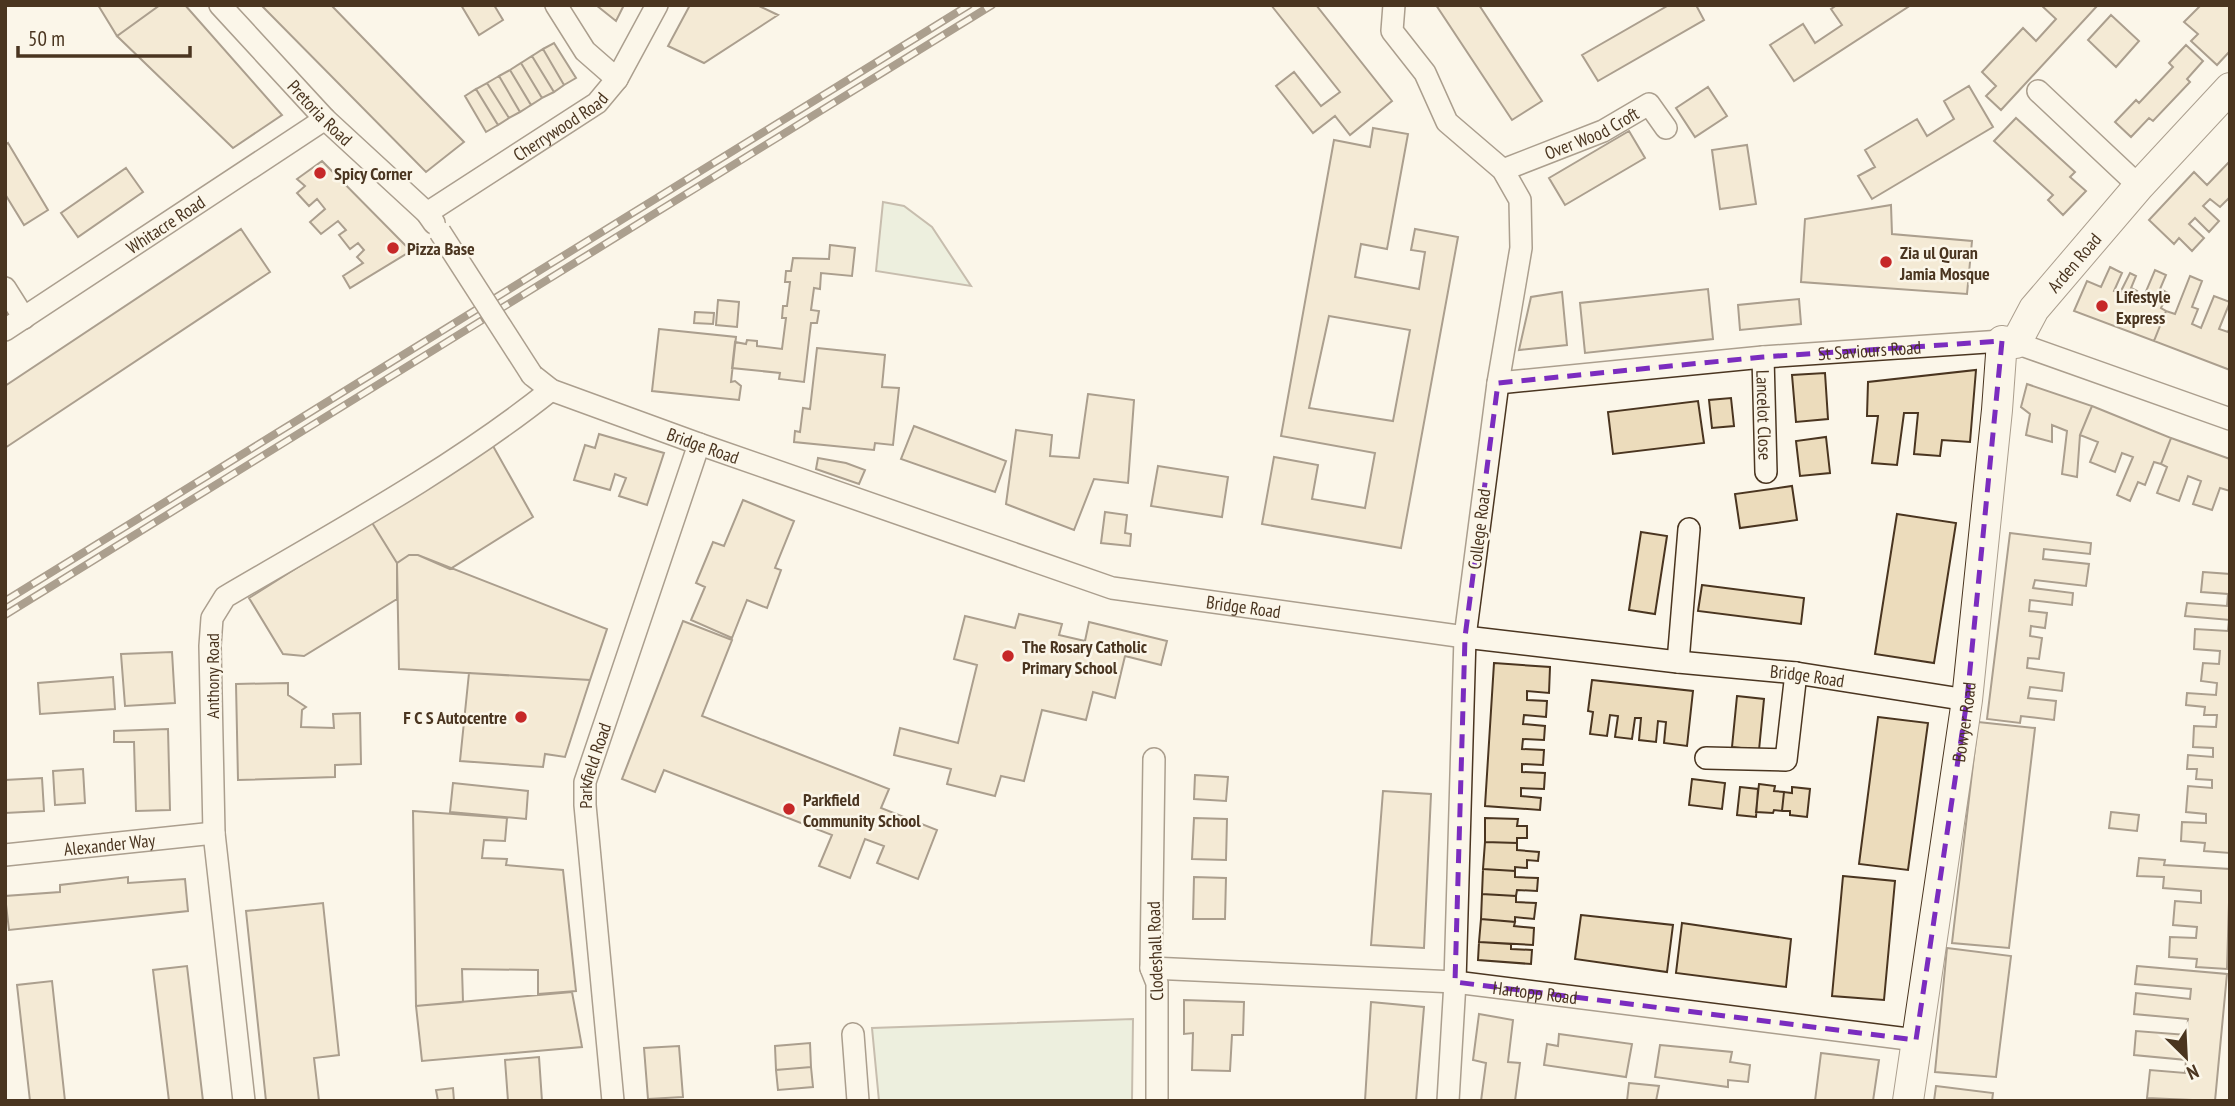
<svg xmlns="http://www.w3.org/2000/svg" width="2235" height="1106" viewBox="0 0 2235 1106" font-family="'PT Sans Narrow',sans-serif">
<rect width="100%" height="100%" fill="#fbf6e9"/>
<path fill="#dce7d0" stroke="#887966" stroke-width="2" d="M883,202L904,206L932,227L971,286L876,271Z
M1133,1019L1132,1101H879L872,1028Z"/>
<path fill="#ecdcbc" stroke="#4a3520" stroke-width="2" fill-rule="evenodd" d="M98,5H160L117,36Z
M160,5H185L282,115L233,148L117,36Z
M261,5H331L464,142L426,172Z
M461,5H494L503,20L479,35Z
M596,5H624L616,21Z
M690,5H757L778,15L704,63L668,46Z
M1271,5H1316L1392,101L1350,135L1335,116L1313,133L1276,86L1294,72L1321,106L1340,92Z
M1436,5H1479L1542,101L1512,120Z
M1669,5H1696L1704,20L1598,81L1582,55Z
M1837,5H1911L1794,81L1770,45L1803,24L1815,43L1842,25L1831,9Z
M2041,5H2098L2001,110L1986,96L1996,86L1982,72L2023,28L2036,41L2056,19Z
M2201,5H2230V51L2217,65L2191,41L2198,34L2184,22Z
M2111,15L2139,41L2116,67L2088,40Z
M554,43L576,78L564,85L543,49Z
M2186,45L2203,61L2187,79L2190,82L2153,121L2149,118L2131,137L2115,122L2136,100L2139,103L2173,67L2169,63Z
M543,49L564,85L554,92L532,56Z
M532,56L554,92L542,98L521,63Z
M521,63L542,98L531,105L510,70Z
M510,70L531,105L520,112L499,76Z
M499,76L520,112L509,118L487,83Z
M487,83L509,118L498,125L476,89Z
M1969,86L1993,127L1872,199L1858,176L1875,167L1865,150L1917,119L1927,136L1954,119L1944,101Z
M1708,87L1727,116L1695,137L1676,108Z
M476,89L498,125L486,132L465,96Z
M2016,118L2075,172L2070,177L2086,191L2063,215L2048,200L2053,195L1994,141Z
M1373,128L1408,134L1387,249L1361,244L1355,277L1419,289L1425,252L1411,250L1415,229L1458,237L1401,548L1262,524L1274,457L1318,465L1312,499L1365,508L1375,453L1281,436L1334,140L1370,147ZM1329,316L1410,330L1393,421L1309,408Z
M1629,131L1645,158L1565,205L1549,178Z
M8,143L48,210L24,225L5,194V145Z
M1747,145L1756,204L1720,209L1712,150Z
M322,161L411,251L350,288L343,276L363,263L357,257L364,250L358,243L350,249L339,235L346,230L338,221L321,234L310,222L325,209L317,199L309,206L297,193L305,186L297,179Z
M2230,161V201L2228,199L2220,207L2210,199L2203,206L2219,221L2209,232L2195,218L2189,224L2204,238L2192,251L2179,238L2174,244L2149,220L2194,172L2207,185Z
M126,168L143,192L78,237L61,213Z
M1891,205L1892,234L1972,241L1967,294L1801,282L1805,219Z
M241,229L270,272L5,448V386Z
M830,245L855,248L852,276L821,273L820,289L814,288L811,310L819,311L817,323H811L804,382L779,379L780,373L732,368L735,342L746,344L747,340L757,341V346L782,349L786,318H782L783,306H787L790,282H785L786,271H791L793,258L829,259Z
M2110,267L2122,273L2114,291L2120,293L2130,273L2136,276L2131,288L2137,291L2134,297L2142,301L2155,270L2166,275L2160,289L2168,293L2161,308L2166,311L2154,341L2074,311L2087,281L2101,287Z
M2190,276L2202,281L2192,307L2198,309L2192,324L2201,328L2214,296L2230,302L2219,329L2228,332L2230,327V370L2154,341L2166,311L2175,314Z
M1708,289L1713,339L1585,353L1580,303Z
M1562,292L1567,345L1519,350L1531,297Z
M1799,299L1801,324L1740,330L1738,305Z
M718,300L739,302L737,327L716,325Z
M695,312L714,313L713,324L694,323Z
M659,329L736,337L731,382L735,381L741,386L739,400L652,391Z
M817,348L885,355L882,387L899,388L893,445L875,443L874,450L794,442L795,431L800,432L803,408L810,409Z
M1976,370L1970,442L1942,440L1940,456L1914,454L1918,413H1904L1897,465L1872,463L1878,416H1867L1868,382Z
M1825,373L1828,419L1796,422L1792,375Z
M2027,384L2092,406L2080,435L2077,477L2062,474L2067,431L2052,425V442L2026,435L2030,414L2021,407Z
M1088,394L1134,400L1128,483L1094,479L1074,530L1006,504L1016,430L1052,435L1050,456L1079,458Z
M1731,398L1734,426L1712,428L1709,400Z
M1698,401L1704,443L1613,454L1608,412Z
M2092,406L2171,438L2161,464L2154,462L2145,485L2138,482L2130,501L2117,495L2133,457L2122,453L2115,472L2090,462L2098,442L2080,435Z
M914,426L1006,461L995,492L901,459Z
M599,434L664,453L647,505L619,496L626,478L615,474L610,490L574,480L585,445L595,448Z
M1826,437L1830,473L1800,476L1796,441Z
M2171,438L2230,459V491L2220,488L2212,510L2193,504L2201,481L2188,476L2179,501L2157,493L2167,467L2161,464Z
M493,446L533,517L450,569L418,555H409L397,563L371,521Z
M818,458L846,463L865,470L859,484L816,469Z
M1158,466L1228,477L1222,517L1151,506Z
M1792,486L1797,520L1740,528L1735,494Z
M743,500L794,521L775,568L781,570L767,608L747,600L732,638L691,620L705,587L696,583L713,542L724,546Z
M1105,512L1127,515L1125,533L1131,534L1130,546L1101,543Z
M1897,514L1956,523L1934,663L1875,654Z
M371,521L397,563V599L304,656L283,654L249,598Z
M1641,532L1667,536L1655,614L1629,610Z
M2010,533L2091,543L2090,554L2044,549L2043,559L2089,564L2086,586L2035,580L2033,588L2073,593L2072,605L2030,600L2029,611L2047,613L2045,628L2031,626L2030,636L2042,638L2039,659L2028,658L2027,668L2064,673L2062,691L2030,687L2028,698L2056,701L2054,720L2021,716L2020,723L1987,719Z
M409,555H418L607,629L590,680L399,669L397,563Z
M2203,572L2230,574V620L2185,616L2187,603L2227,606L2228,594L2201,592Z
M1702,585L1804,598L1801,624L1698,611Z
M1019,614L1062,624L1059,635L1085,641L1089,622L1167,641L1161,665L1125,656L1115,698L1093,692L1086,720L1042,710L1024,781L1001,776L995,796L947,784L951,769L894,755L900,728L958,743L977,665L954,659L965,616L1015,628Z
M2229,620H2230V853L2204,851L2205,843L2181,841L2182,822L2206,823V814L2186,812L2188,786L2212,788V780L2196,779L2197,769H2187L2188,755L2213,757V748L2193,747L2194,726L2216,727L2217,715H2204L2205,707L2186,705L2187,693L2216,695L2217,683L2201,681L2203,663L2219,664L2220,651L2194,649L2195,629L2228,631Z
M683,621L732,640L702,716L889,789L881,808L937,830L918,879L877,863L884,846L865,839L850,878L819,866L832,835L664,770L655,792L622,779Z
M172,652L175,703L125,706L121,654Z
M1494,663L1550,667L1549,693L1527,691V700L1547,701L1546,717L1524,715L1523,724L1545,726L1544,740L1523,739L1522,749L1544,750L1543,765L1522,764V772L1545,773L1544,789L1521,788V796L1541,798L1540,810L1485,806Z
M469,673L590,680L565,757L545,754L543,767L460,761Z
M113,677L115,709L40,714L38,683Z
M1592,680L1693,691L1687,746L1664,743L1666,722L1658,721L1656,742L1639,740L1641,718H1635L1632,739L1615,737L1618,716L1610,715L1607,736L1590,734L1593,712L1588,711Z
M288,683V695L306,707L302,710L301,727L334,728L333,714L360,713L361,764L335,765V777L238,780L236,684Z
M1737,696L1764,699L1759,750L1732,747Z
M1878,717L1928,723L1908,870L1859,864Z
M1978,722L2035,728L2009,948L1952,943Z
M168,729L170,810L136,811L134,742H114V731Z
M83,769L85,803L55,805L53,771Z
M1195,775L1228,777L1226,801L1194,799Z
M42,778L44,811L5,813V780Z
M1692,779L1725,783L1722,809L1689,805Z
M453,783L528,791L526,819L450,812Z
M1759,784L1775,786L1774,791L1784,792L1782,811L1774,810L1773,813L1756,812Z
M1740,787L1758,789L1756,817L1737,815Z
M1792,787L1810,789L1807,817L1790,815V811H1782L1784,792L1792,793Z
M1383,791L1431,794L1424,948L1371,945Z
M413,811L507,818L505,841L484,840L482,858L507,859L506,865L563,870L576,991L538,994V970L462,969L463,1002L416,1006Z
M2111,812L2139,815L2137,831L2109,828Z
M1194,818L1227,819L1226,860L1192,859Z
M1485,818L1518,819L1517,826H1527V838H1517V843L1485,842Z
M1485,842L1517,843V850L1539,852L1538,861L1527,860V868L1515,867V871L1483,869Z
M2139,858L2165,860L2164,865L2230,869L2227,969L2196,967L2197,959L2169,957L2170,937L2196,938L2197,927L2173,925L2175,901L2201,903V891L2163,888L2164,877L2137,876Z
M1483,869L1515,871V877L1538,878L1537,891L1517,890L1516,896L1482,894Z
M1843,876L1895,881L1884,1000L1832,996Z
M128,877V883L185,879L188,911L9,930L5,896L60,892V885Z
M1194,877L1226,878L1225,919H1193Z
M1482,894L1516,896V902L1536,903L1534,919L1515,917V922L1481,919Z
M323,903L339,1055L314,1058L319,1101H266L246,911Z
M1581,915L1673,925L1667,972L1575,959Z
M1481,919L1515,922L1514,926L1534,928L1533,945L1479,942Z
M1682,923L1791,939L1786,987L1676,973Z
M1479,942L1511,944V949L1532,950L1531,964L1478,960Z
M1947,948L2011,956L1996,1077L1935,1072Z
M187,966L203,1101H169L153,970Z
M2137,966L2227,974L2215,1101L2147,1098L2150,1070L2185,1073L2186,1060L2134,1055L2136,1031L2187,1035L2188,1019L2134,1014L2136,993L2190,999L2191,989L2135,984Z
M52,981L65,1101H30L17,985Z
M572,992L582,1047L422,1061L416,1006Z
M1184,1000L1244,1002L1243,1035H1232L1230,1071L1192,1070L1193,1033L1184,1034Z
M1371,1002L1424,1007L1416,1101H1365Z
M1479,1014L1513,1020L1508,1062L1520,1063L1515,1101H1481L1486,1063L1473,1060Z
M1559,1034L1632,1044L1626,1077L1544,1065L1547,1044L1558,1046Z
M810,1043L811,1067L776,1070L775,1046Z
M1660,1045L1732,1052L1730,1062L1750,1065L1748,1082L1728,1080V1087L1655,1077Z
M679,1046L683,1097L648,1099L644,1048Z
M1821,1053L1879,1060L1873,1101H1815Z
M539,1057L542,1101H508L505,1060Z
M811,1067L813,1087L778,1090L776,1070Z
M1629,1083L1659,1086L1656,1101H1627Z
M1936,1086L1993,1093L1992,1101H1934Z
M453,1088L454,1101H438L436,1090Z"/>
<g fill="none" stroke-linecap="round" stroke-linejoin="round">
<g stroke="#4a3520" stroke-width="24">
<g id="minor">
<path id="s1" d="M220,5L325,119L427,213L434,223"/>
<path d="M556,5L585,51L617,79"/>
<path d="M1394,5L1392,31L1425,73L1447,122L1503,170L1520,200L1521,248L1498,383L1465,637L1455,982L1448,1101"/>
<path d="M2038,91L2139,186"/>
<path id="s2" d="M1503,170L1603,131L1649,104L1666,128"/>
<path id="s3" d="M427,213L597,103L617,79L657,5"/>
<path d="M5,288L24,318"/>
<path id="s4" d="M5,330L325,119"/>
<path d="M2016,343L2230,419"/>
<path id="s5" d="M1763,357L1766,472"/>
<path id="s6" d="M532,375L551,390L699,444L1112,588L1465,637L1678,662L1796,673L1967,700"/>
<path id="s7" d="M1498,383L1763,357L2002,341"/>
<path d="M1678,662L1689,529"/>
<path d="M1706,758L1786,760L1796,673"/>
<path d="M1154,759L1151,968L1157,983V1101"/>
<path id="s8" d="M5,855L214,833"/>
<path id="s9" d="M1151,968L1455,982L1916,1040"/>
<path d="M853,1034L858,1101"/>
<path d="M244,1101L214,833L210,646L212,618L225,597C334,533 452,469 551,390"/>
<path id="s10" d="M613,1101L585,805V782L699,444"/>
</g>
</g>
<g stroke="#4a3520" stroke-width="32">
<g id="secondary">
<path id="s11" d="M1908,1101L1967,700L1997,410L2002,341L2016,343L2034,309L2139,186L2230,88"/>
</g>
</g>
<use href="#minor" stroke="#fbf6e9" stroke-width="21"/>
<use href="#secondary" stroke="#fbf6e9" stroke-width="30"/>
<g stroke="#4a3520" stroke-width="8">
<path id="rail" d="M5,601L969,5
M5,615L992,5"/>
</g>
<use href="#rail" stroke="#fbf6e9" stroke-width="5" stroke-dasharray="16" stroke-linecap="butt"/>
<g stroke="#4a3520" stroke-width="24" stroke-linecap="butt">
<path id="minor-bridge" d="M440,232L532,375"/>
</g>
<use href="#minor-bridge" stroke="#fbf6e9" stroke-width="21"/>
</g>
<path d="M0 0H2235V1106H0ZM2002,341L1967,700L1916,1040L1455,982L1465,637L1498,383L1763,357Z" fill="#fbf6e9" fill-opacity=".55" fill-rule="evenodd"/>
<path fill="none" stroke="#7b2cbf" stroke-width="5" stroke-dasharray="14 9" stroke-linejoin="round" d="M2002,341L1967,700L1916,1040L1455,982L1465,637L1498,383L1763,357Z"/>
<g fill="#c62828" stroke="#fbf6e9" stroke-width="2.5">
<circle cx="320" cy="173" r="7"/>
<circle cx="393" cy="248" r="7"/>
<circle cx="1886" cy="262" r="7"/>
<circle cx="2102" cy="306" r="7"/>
<circle cx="1008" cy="656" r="7"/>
<circle cx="521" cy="717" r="7"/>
<circle cx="789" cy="809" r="7"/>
</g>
<g text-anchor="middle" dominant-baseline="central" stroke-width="5" stroke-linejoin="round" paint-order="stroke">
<g font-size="18" fill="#4a3520" stroke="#fbf6e9">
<text stroke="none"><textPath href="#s1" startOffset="147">Pretoria Road</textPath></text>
<text stroke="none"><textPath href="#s3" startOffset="159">Cherrywood Road</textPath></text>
<text stroke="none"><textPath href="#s2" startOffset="96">Over Wood Croft</textPath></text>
<text stroke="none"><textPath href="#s4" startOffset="192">Whitacre Road</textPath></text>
<text stroke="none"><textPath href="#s11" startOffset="880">Arden Road</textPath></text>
<text stroke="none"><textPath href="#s7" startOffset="373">St Saviours Road</textPath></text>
<text stroke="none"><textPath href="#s5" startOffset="58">Lancelot Close</textPath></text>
<text stroke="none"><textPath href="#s6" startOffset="186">Bridge Road</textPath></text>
<text transform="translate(1479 529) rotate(-83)">College Road</text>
<text stroke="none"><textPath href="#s6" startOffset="752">Bridge Road</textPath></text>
<text transform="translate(212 676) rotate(-90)">Anthony Road</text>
<text stroke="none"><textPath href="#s6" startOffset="1320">Bridge Road</textPath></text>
<text stroke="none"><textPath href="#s11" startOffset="383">Bowyer Road</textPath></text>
<text stroke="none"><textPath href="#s10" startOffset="338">Parkfield Road</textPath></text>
<text stroke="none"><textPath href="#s8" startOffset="105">Alexander Way</textPath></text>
<text transform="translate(1155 951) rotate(-92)">Clodeshall Road</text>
<text stroke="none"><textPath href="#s9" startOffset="385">Hartopp Road</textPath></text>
</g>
<g font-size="18" font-weight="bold" fill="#4a3520" stroke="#fbf6e9" text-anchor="start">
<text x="334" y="173">Spicy Corner</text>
<text x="407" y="248">Pizza Base</text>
<text x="1900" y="252">Zia ul Quran<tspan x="1900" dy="21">Jamia Mosque</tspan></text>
<text x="2116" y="296">Lifestyle<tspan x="2116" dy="21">Express</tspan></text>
<text x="1022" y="646">The Rosary Catholic<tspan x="1022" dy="21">Primary School</tspan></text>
<text x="507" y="717" text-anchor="end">F C S Autocentre</text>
<text x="803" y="799">Parkfield<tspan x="803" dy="21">Community School</tspan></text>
</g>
</g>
<rect width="2235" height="1106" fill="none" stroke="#4a3520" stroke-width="14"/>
<g transform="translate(2186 1057) rotate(156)" stroke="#fbf6e9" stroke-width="5" paint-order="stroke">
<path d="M0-5L12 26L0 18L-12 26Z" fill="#4a3520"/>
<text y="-10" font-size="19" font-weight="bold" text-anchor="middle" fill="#4a3520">N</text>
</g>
<path d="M18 46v10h172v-10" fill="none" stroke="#4a3520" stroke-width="3.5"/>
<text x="28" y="46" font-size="21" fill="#4a3520" stroke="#fbf6e9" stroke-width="5" paint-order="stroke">50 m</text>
</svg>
